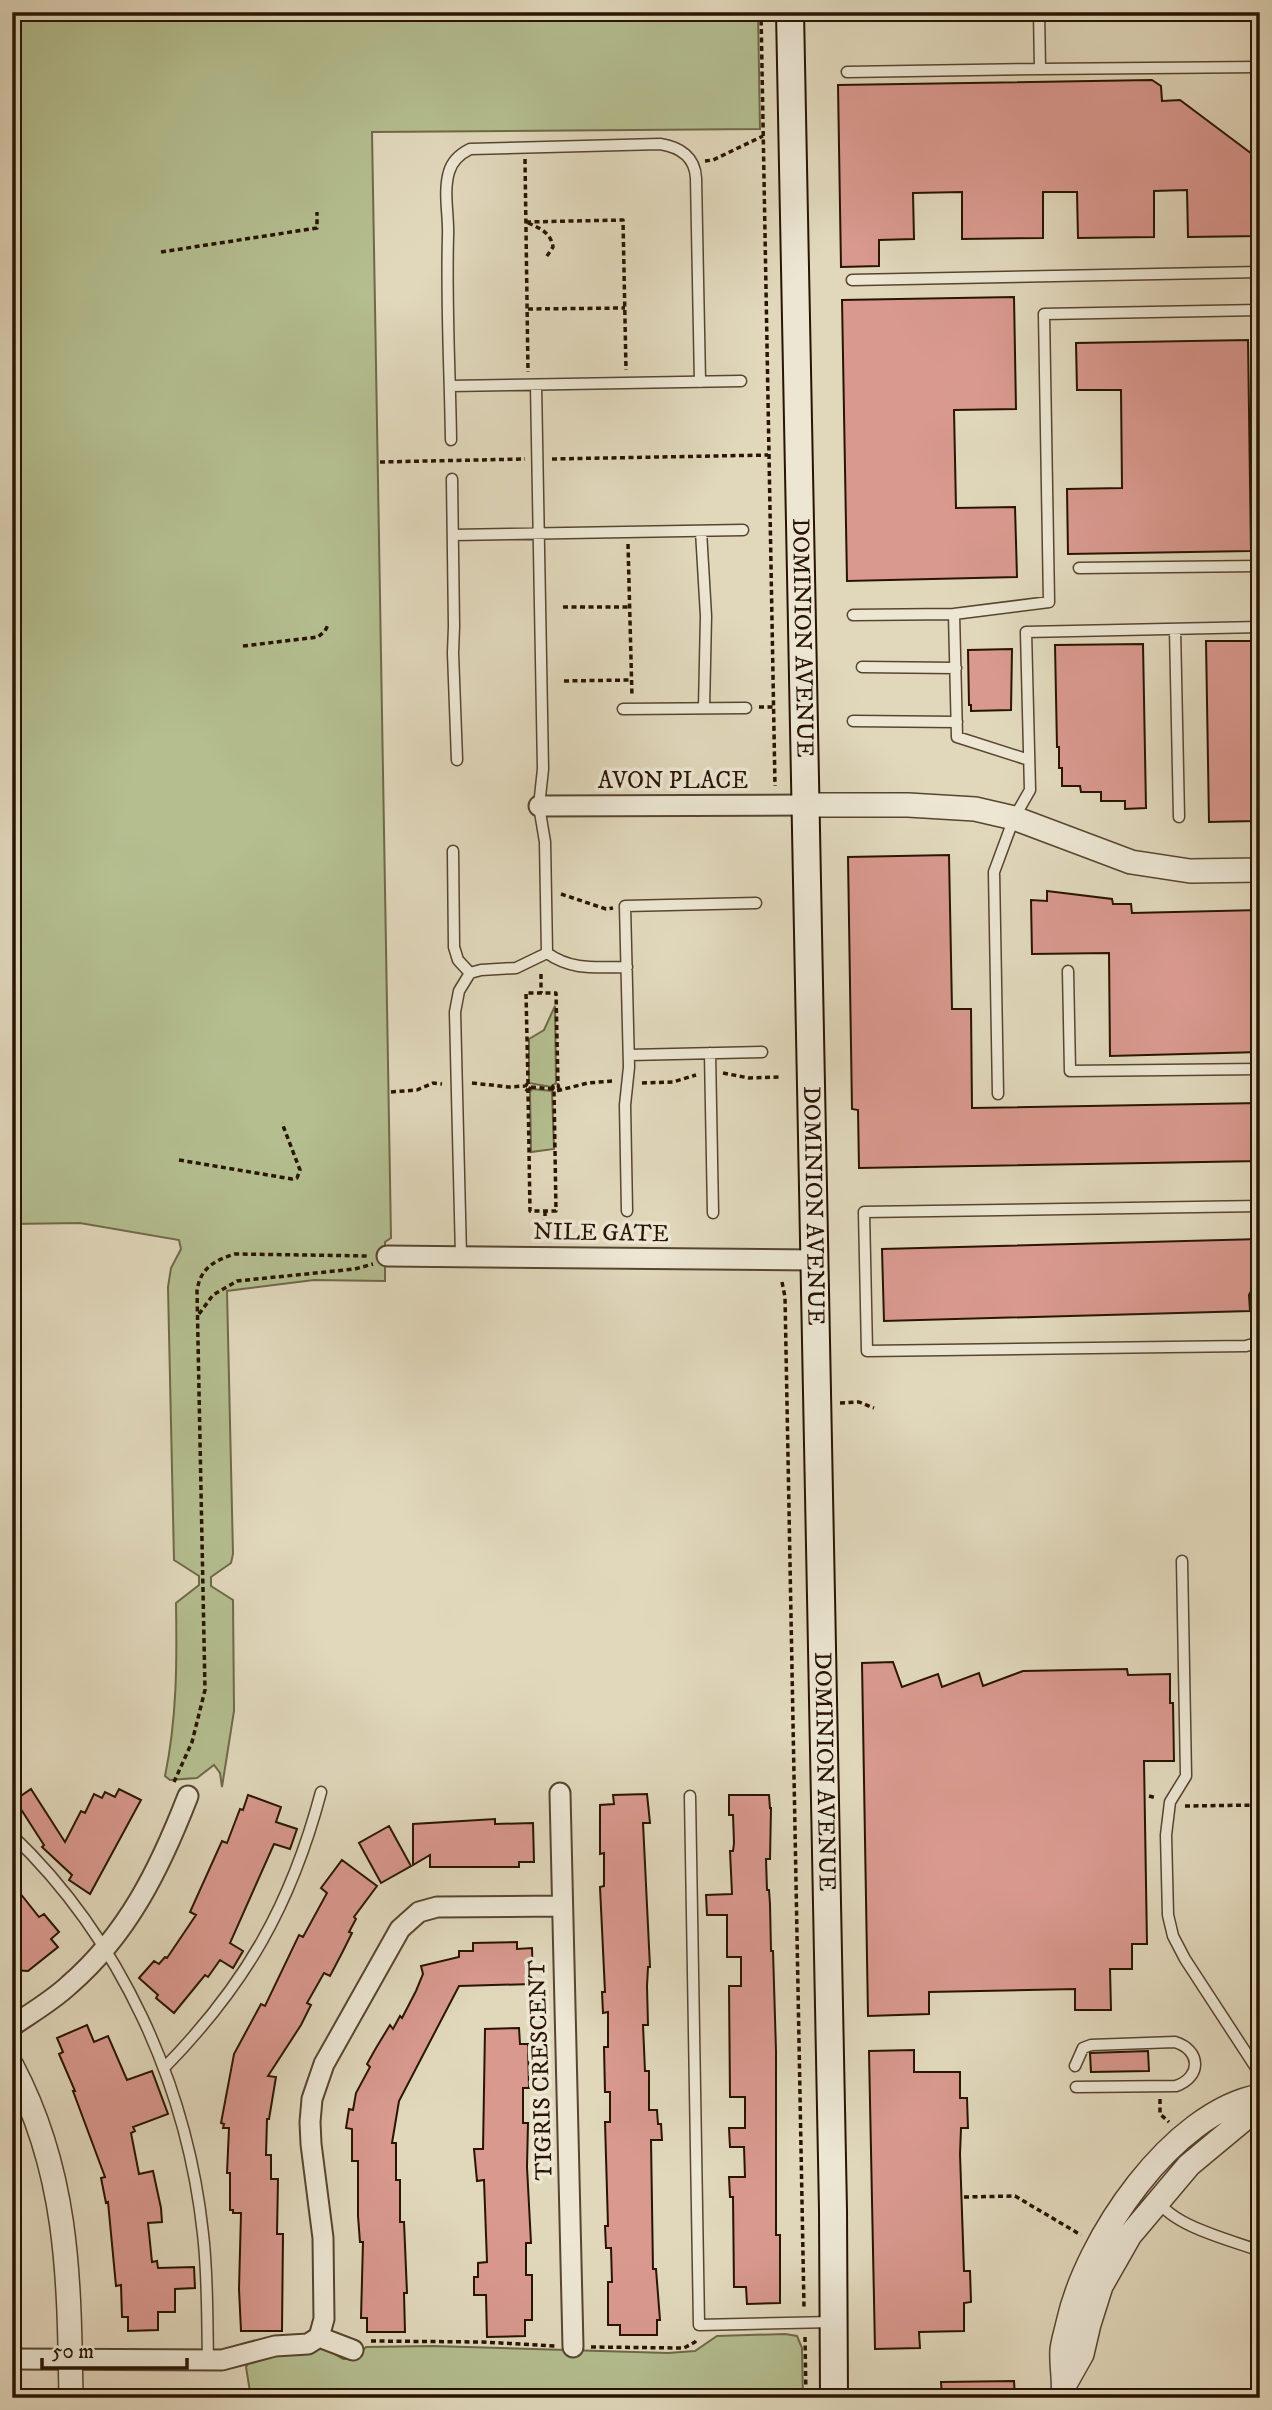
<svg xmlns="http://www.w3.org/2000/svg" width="1272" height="2410" viewBox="0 0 1272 2410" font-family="'IM FELL DW Pica',serif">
<rect width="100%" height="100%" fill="#e1d8bc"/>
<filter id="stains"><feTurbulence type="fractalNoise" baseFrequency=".00286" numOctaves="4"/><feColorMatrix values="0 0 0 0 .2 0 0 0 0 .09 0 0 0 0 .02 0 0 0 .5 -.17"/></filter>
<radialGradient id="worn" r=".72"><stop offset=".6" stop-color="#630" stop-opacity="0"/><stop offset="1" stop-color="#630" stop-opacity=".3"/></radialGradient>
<path fill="#b4be8f" stroke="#6e6948" stroke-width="2" d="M12,12H758L760,129L372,132L391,1238L385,1242V1281L314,1280L227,1291L233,1554L231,1563L211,1577V1586L233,1600L234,1711L222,1787L220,1773L214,1765L197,1778L170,1780L165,1776C177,1718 177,1662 176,1603L199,1585V1576L174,1560L168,1287L171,1268L181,1249L179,1240L80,1223L12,1224Z
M555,1006L556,1083L551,1087L529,1083V1039L544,1030Z
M532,1089L552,1091L554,1149L531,1152L530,1092Z
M785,2334L797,2336L802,2348L803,2398H251L246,2367L250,2360L270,2354L323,2347L343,2359H354L366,2347L433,2346L668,2353L695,2351L717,2336Z"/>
<path fill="#d9998f" stroke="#291402" stroke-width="2" d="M1152,80L1161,86L1162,101L1180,100L1260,160V236L1188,237L1187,190L1154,191V237L1078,238L1077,192H1043V238L962,239V192L913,193L914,239L879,240V266L841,267L838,85Z
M1014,297L1016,409L954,410L956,508L1015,507L1017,577L847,581L842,300Z
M1248,340L1251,551L1068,554L1067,489L1122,488L1121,390H1077L1076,343Z
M1206,641H1252L1255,821L1209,822Z
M1143,644L1146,808L1125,809V801H1101V792H1081L1080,786H1062V768H1059V747H1057L1055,645Z
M1012,649L1011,710L971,711V705H969L968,650Z
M949,855L952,1009H971L972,1108L1260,1103V1161L859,1168L858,1110L852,1109L848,857Z
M1047,891L1112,899L1113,904H1131L1132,913L1260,910V1052L1110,1056L1109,953L1032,954L1031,900L1047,901Z
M1260,1239V1275L1249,1295L1250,1311L884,1321L882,1249Z
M893,1662L902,1687L938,1674L942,1687L979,1673L983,1686L1023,1671L1127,1669L1128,1675L1170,1674V1703H1173L1174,1761H1144L1147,1944H1132V1969H1110L1111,2010H1075V1989L929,1992V2014L868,2016L862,1663Z
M31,1789L65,1842L81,1811L85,1813L94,1794L102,1798L105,1792L115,1797L119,1789L141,1800L90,1894L69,1880L72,1875L42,1847L44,1845L15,1800Z
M647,1794L650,1823H643L650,1967H648L647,1986L648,2025H643L645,2071H649V2110H657L658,2124H661L662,2140H651L653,2269H656L660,2320H657V2335H620V2325H608V2282H612L611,2248H606L605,2226H608L605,2122H610V2092H605L604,2047H608V2012L603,2013L602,1992H605L600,1887L604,1886V1853L600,1854V1805L614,1804L613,1795Z
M248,1795L281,1807L276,1822L297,1829L290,1849L274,1844L230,1943L243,1951L233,1968L220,1960L208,1977L205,1975L174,2013L156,1998L158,1995L139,1978L154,1961L159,1964L165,1957L167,1958L196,1915L190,1912L222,1841L227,1843L240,1809L243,1810Z
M729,1795H769L770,1808H771L770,1859H766L767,1890H769L770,1904L771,1951H773L776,2051V2235H780V2303L747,2304L746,2287H734L733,2197H730L729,2177H745L744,2147H730L729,2128H745V2097H730L729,1986H741V1957H727V1915H707L706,1895L732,1894L730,1851H733L734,1843L733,1815H729Z
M495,1819V1824L533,1823L534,1862H519V1867H430V1855L413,1865V1824Z
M389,1826L411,1866L381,1883L359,1843Z
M342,1860L377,1886L354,1917L356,1919L349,1932L352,1933L342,1953L330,1976L324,1973L307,2003L311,2005L301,2025L268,2076L276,2077L269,2119H267L266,2155H271V2179H278L277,2234H283L282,2331H241L239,2289L241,2213H233V2210H230V2173H227L229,2128H223L224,2124L221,2123L234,2054L261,2004L265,2006L299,1935L303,1937L327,1893L321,1888Z
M12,1883L39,1917L44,1914L59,1932L51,1939L58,1947L28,1971L12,1970Z
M517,1942V1949L532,1948L533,1984L459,1986L399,2101L392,2143H396V2180H400V2222H404L407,2293H404L405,2332H367V2318H361L363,2242H360L358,2216V2161H352V2129L346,2128L349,2109L353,2110L356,2093L370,2067L367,2064L376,2048L390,2025L393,2029L400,2016L402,2018L416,1991L423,1974L421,1966L459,1957V1951H473V1943Z
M87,2025L94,2042L108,2036L127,2080L152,2071L168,2114L133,2127L135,2131L131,2133L139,2174L153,2171L161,2208L162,2222L148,2223L152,2262L157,2261L158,2268L194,2267L195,2288L175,2289V2312H158V2330L128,2331V2317H122L121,2285L116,2286L108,2202L106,2203L101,2178L105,2177L73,2091H75L59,2054L63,2052L57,2038Z
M519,2028L520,2044H528L529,2088H523V2123H528L527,2167L531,2243H526V2275H532V2320H525V2336L487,2337L486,2295H474V2277H478V2263L487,2262L484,2180L477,2181L474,2149H483L485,2029Z
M914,2050V2072H960V2098H967L968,2128H961L960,2154L964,2271H970L971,2302L964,2303V2331L919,2332L920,2348L875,2349L869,2051Z
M1148,2051L1149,2071L1091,2072L1090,2053Z
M1014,2381L1015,2398H942L941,2382Z"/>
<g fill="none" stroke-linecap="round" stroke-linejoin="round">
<g stroke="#574530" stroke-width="13">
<path id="service" d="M1040,69L1260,67
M847,72L1040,69L1039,12
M852,280L1260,272
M536,385L543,769L539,806L545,842L547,953
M450,386L741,381
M451,440C450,372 446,304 448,236C449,216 443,192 449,172C452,161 460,154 470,149L660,144C680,147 695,157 696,178L700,382
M452,479L454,626L453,653L457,760
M701,531L706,616L704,708
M453,535L743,530
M1079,568L1260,566
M954,614L1049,602L1044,314L1260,310
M853,615L954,614L957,737L1029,760
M1175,629L1179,817
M862,667L956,668
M623,709L746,708
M853,721L957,722
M453,851L454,947L458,960L470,973
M547,953C572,971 597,967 627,967
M1068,971L1070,1071L1260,1069
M710,1053L713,1213
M629,1055L762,1052
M998,1094L994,872L1014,818L1030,790L1026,632L1260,627
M1260,1206L864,1212L867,1351L1246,1346L1260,1342
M627,1211L625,1105L629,1067L625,906L756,903
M461,1256L455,1012L459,991L470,973L481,970L516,968L547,953
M1182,1561L1186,1776L1170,1802L1166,1835L1168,1915L1173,1936L1185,1959L1260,2074
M690,1796L699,2325L833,2322
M12,1835C121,1939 187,2085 203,2234C208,2276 207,2319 208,2361
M1075,2066L1083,2048L1091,2045L1175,2042C1201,2050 1202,2077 1176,2086L1076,2087
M165,2067C246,1984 291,1905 321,1792
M1158,2201C1175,2227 1231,2240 1260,2251"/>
</g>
<g stroke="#574530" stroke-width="23">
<path id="minor" d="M539,806L807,805
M387,1256L815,1260
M560,1793L573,2347
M12,2026C31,2013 52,2001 69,1985C128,1934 160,1868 188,1796
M319,2337L324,2319L323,2238L311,2144L310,2122L312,2099L324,2064L400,1929L419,1912L437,1907L561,1906
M319,2337L353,2350
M12,2359L222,2360L275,2346L308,2344L319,2337"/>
</g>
<g stroke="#574530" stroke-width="26">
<path id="tertiary" d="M807,805H908L975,809L1014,818L1131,862L1190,871L1260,870
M12,2066C69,2174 69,2279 71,2398
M1064,2386L1082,2354L1089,2324L1101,2286L1130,2235L1189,2165L1260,2106
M1063,2398C1065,2382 1061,2366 1062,2350C1063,2341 1066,2332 1068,2323C1086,2240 1172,2112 1260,2096"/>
</g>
<g stroke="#291402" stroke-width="30">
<g id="secondary">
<path id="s1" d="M790,12L833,2210L834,2398"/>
</g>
</g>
<path stroke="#291402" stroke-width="3.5" stroke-dasharray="5 3.5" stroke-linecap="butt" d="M761,12L775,786
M525,159L528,372
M705,161L713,160L763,136
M526,222L623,220L626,370
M528,223C540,228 551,233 553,247L545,259
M161,252L317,228V212
M528,309L625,308
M552,459L768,455
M380,462L525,459
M628,544L632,697
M563,607H630
M243,646L318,637L325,631L328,625
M564,681L631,680
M759,707H773
M561,894L606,909L613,908
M541,974V993
M723,1073L749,1078L779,1077
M472,1083L509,1087L525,1086
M642,1083L673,1082L696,1075
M528,1084L526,993H556L558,1085
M531,1087L553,1089
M559,1089L558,1085L553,1086V1089L556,1091L588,1083L612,1081
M528,1091L531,1087L527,1084L524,1088L528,1091L530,1211H556L554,1090
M391,1092L417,1090L433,1083L442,1084
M179,1160L292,1179L297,1178L300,1170L282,1123
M545,1211V1232
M627,1224V1233
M782,1282L785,1297L804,2308
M199,1314L213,1295L237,1281L355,1269L373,1264
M840,1403L859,1402L874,1408
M174,1782L192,1742L205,1690L197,1291C200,1268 215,1260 235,1254L370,1256
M1149,1796L1157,1798
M1185,1806L1260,1805
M1160,2099V2114L1169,2122
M964,2197L1015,2196L1081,2235
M805,2337L806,2398
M371,2341L483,2342L555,2346
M591,2347L684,2348L695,2342L698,2338"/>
<use href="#service" stroke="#ece6d3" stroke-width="10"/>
<use href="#minor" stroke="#ece6d3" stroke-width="19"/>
<use href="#tertiary" stroke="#ece6d3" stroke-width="23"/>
<use href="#secondary" stroke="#ece6d3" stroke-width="26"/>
</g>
<g text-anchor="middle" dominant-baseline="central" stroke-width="7" stroke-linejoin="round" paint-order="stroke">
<g font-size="24" fill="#291402" stroke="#ece6d3">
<text stroke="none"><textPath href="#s1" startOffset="626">DOMINION AVENUE</textPath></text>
<text x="673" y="781">AVON PLACE</text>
<text stroke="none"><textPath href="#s1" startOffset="1194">DOMINION AVENUE</textPath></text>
<text transform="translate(601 1233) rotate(1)">NILE GATE</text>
<text stroke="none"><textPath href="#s1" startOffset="1760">DOMINION AVENUE</textPath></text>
<text transform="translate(541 2070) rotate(-92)">TIGRIS CRESCENT</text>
</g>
</g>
<rect width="1272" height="2410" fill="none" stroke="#e1d8bc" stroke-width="42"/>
<rect x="14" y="14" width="1244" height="2382" fill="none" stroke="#291402" stroke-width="3.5"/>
<rect x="21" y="21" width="1230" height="2368" fill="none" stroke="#291402" stroke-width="2"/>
<path d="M42 2358v10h145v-10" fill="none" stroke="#291402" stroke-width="3.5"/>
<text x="52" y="2358" font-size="21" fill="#291402" stroke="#ece6d3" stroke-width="5" paint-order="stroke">50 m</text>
<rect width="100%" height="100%" filter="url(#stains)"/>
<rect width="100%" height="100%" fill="url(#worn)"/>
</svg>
